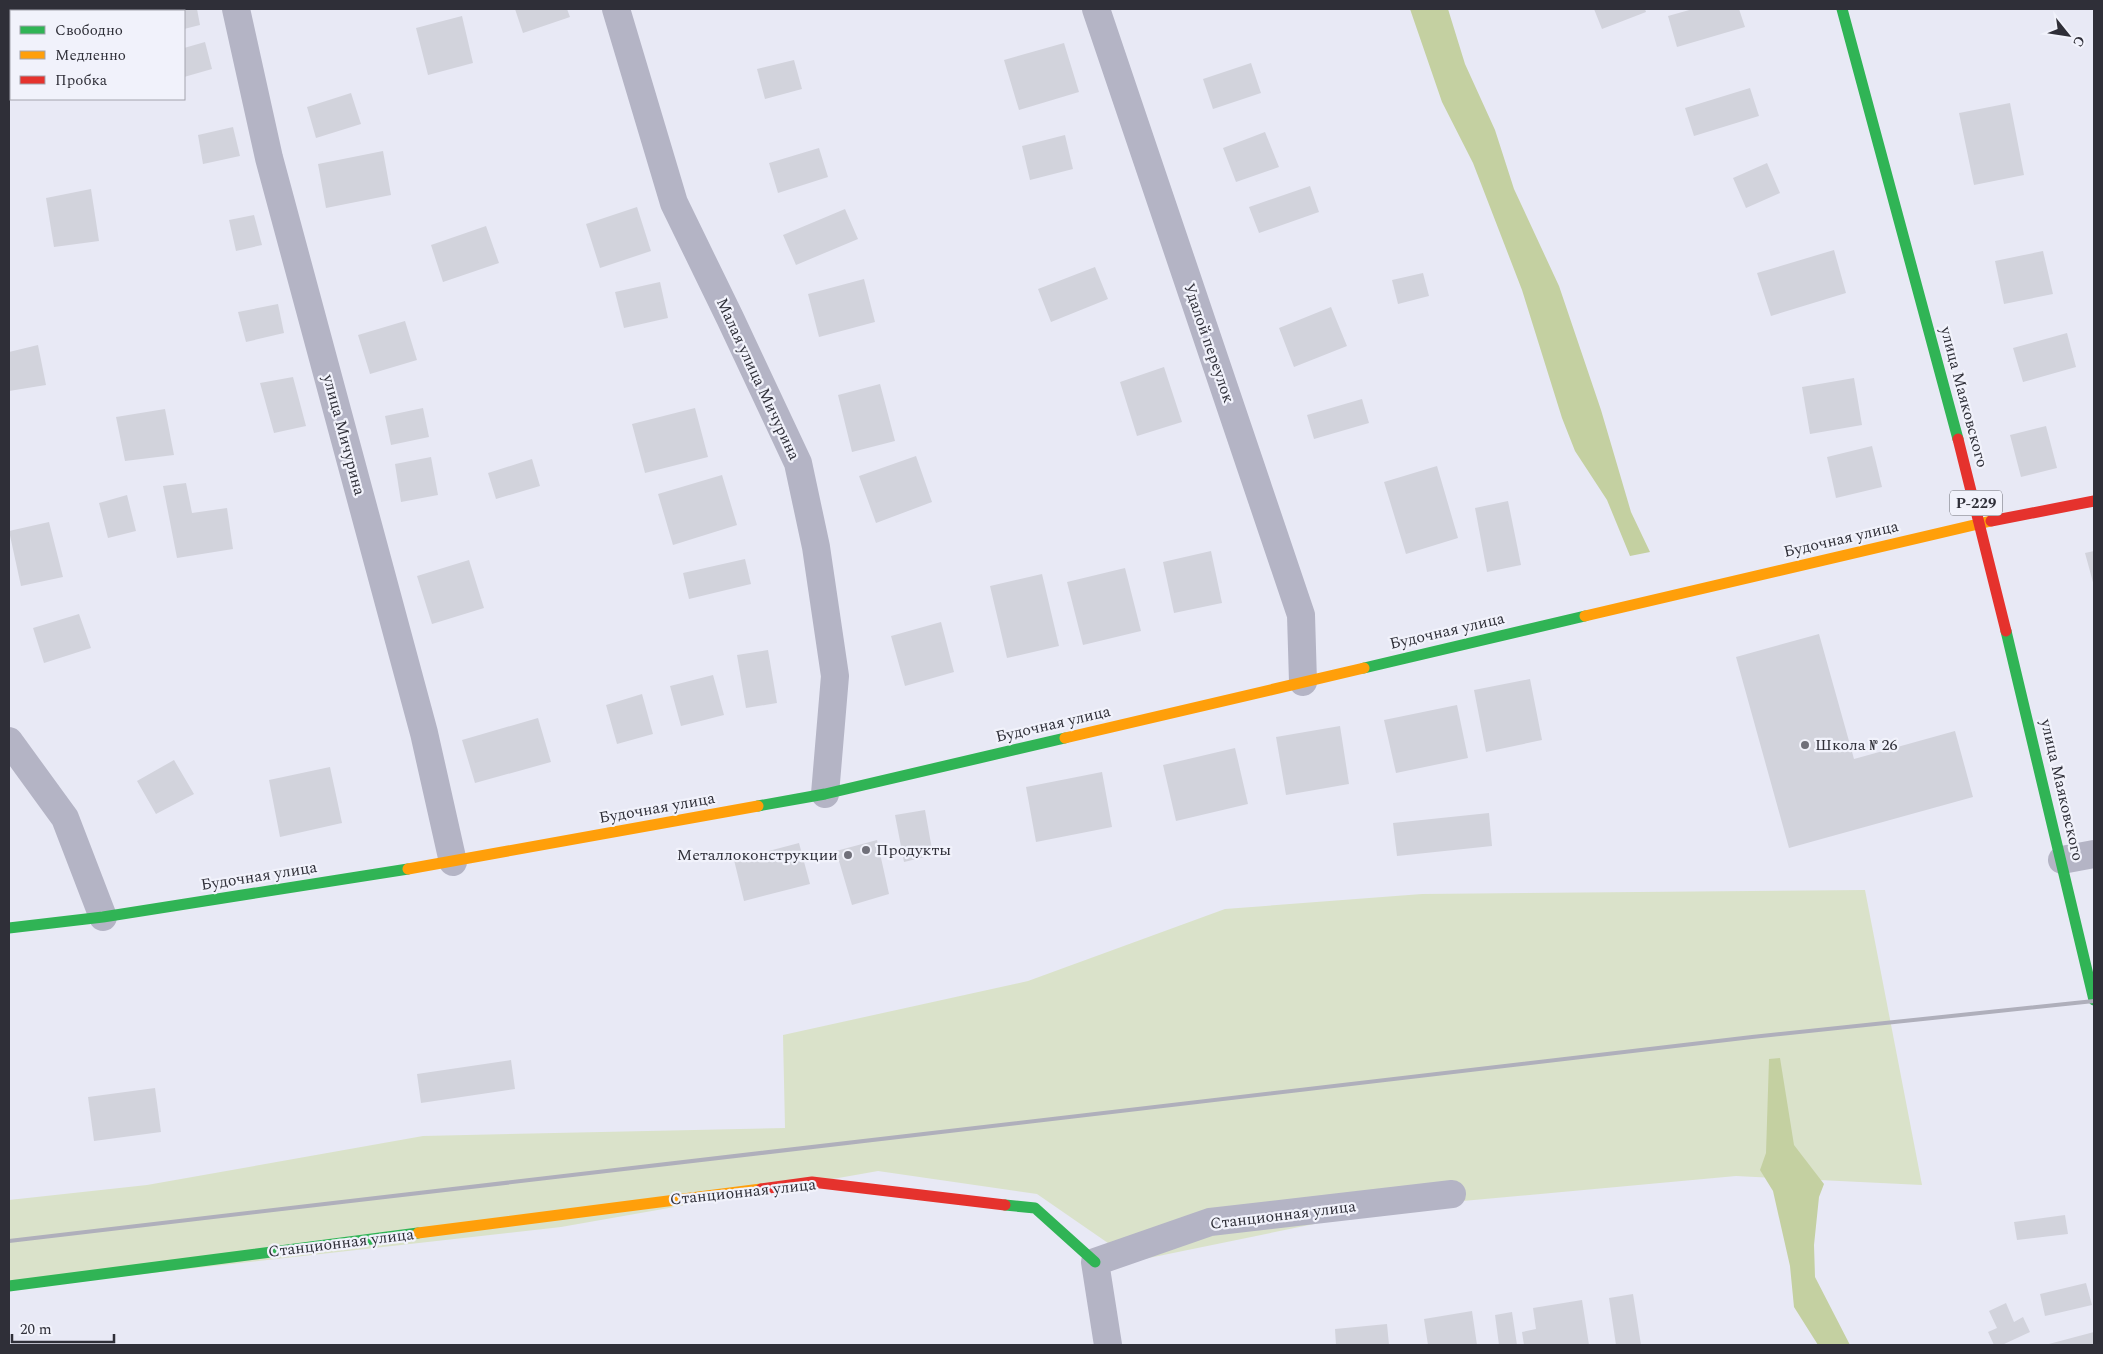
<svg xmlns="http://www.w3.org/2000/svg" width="2103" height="1354" viewBox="0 0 2103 1354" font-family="Spectral,serif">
<rect width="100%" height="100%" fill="#e8e9f5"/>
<path fill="#dae2ca" d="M1865,890L1922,1185L1736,1176L1397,1207L1134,1261L1037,1194L878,1171L561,1227L9,1289V1200L147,1185L423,1136L785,1128L783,1035L1028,981L1225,909L1422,894Z"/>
<path fill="#c4d0a1" d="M1410,9H1448L1465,64L1495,130L1514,189L1559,286L1601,410L1631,512L1650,552L1630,556L1607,500L1575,451L1562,418L1522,290L1473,163L1442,102Z
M1780,1058L1794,1145L1824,1184L1819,1197L1814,1245L1815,1277L1850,1345H1818L1794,1307L1790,1266L1773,1191L1760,1170L1766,1153L1769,1059Z"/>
<path fill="#d2d3dc" d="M161,9H197L200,25L184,29V11H153Z
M515,9H567L570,17L523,33Z
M1594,9H1645L1646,12L1602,29Z
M1693,9H1739L1745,27L1677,47L1668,16Z
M462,16L473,63L428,75L416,28Z
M205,42L212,69L184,77V48Z
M1064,43L1079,92L1019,110L1004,60Z
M794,60L802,89L765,99L757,69Z
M1251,63L1261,93L1213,109L1203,79Z
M1750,88L1759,116L1694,136L1685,108Z
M351,93L361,124L316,138L307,107Z
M2010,103L2024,175L1974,185L1959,113Z
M233,127L240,156L203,164L198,135Z
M1265,132L1279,167L1236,182L1223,148Z
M1065,135L1073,169L1030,180L1022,146Z
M819,148L828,177L778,193L769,163Z
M383,151L391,195L326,208L318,164Z
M1767,163L1780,193L1746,208L1733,178Z
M1310,186L1319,212L1259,233L1249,207Z
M91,189L99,241L54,247L46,198Z
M637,207L651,251L600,268L586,224Z
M845,209L858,239L796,265L783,235Z
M254,215L262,245L236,251L229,220Z
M486,226L499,263L443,282L431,245Z
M1834,250L1846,293L1771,316L1757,273Z
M2043,251L2053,294L2004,304L1995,261Z
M1095,267L1108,299L1051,322L1038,289Z
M1423,273L1429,296L1398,304L1392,280Z
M864,279L875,322L819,337L808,294Z
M660,282L668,318L624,328L615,292Z
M278,304L284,333L246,342L238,312Z
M1331,307L1347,346L1294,367L1279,328Z
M405,321L417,360L370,374L358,335Z
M2067,333L2076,367L2023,382L2013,348Z
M38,345L46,385L9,391V352Z
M1164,367L1182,422L1137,436L1120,382Z
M293,377L306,426L274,433L260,383Z
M1854,378L1862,425L1810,434L1802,387Z
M880,384L895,441L852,452L838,395Z
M1362,399L1369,423L1314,439L1307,415Z
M423,408L429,437L391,445L385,416Z
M695,408L708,457L645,473L632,424Z
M165,409L174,455L125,461L116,417Z
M2046,426L2057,468L2021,477L2010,435Z
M1872,446L1882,487L1836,498L1827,457Z
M916,456L932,502L876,523L859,476Z
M431,457L438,495L401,502L395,464Z
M532,459L540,486L496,499L488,473Z
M1437,466L1458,538L1406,554L1384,482Z
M722,475L737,525L673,545L658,494Z
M186,483L192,513L227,508L233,549L177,558L163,486Z
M127,495L136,531L108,538L99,503Z
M1508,501L1521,565L1487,572L1475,508Z
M49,522L63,577L21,586L9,531Z
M1211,551L1222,603L1174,613L1163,562Z
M2094,551V586L2085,553Z
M745,559L751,584L689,599L683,573Z
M469,560L484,608L432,624L417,576Z
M1125,568L1141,631L1083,645L1067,582Z
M1042,574L1059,646L1007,658L990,586Z
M79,614L91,648L44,663L33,628Z
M941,622L954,672L905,686L891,636Z
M1819,634L1854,759L1955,731L1973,797L1789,848L1736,657Z
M768,650L777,703L746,708L737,655Z
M713,675L724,715L681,726L670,686Z
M1530,679L1542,740L1486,752L1474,690Z
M642,694L653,734L617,744L606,705Z
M1457,705L1468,758L1396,773L1384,720Z
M538,718L551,762L475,783L462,740Z
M1340,726L1349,784L1286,795L1276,737Z
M1235,748L1248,804L1176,821L1163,765Z
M174,760L194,794L156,814L137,781Z
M330,767L342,823L280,837L269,780Z
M1102,772L1112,827L1036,842L1026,787Z
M925,810L933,855L904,862L895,815Z
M1489,813L1492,846L1397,856L1393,823Z
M877,840L889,894L852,905L836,851Z
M799,843L810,884L744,901L734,860Z
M511,1060L515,1089L421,1103L417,1074Z
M155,1088L161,1132L94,1141L88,1097Z
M2065,1215L2068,1234L2017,1240L2014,1222Z
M2086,1283L2092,1305L2045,1316L2040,1294Z
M1633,1294L1641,1345H1616L1609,1298Z
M1582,1300L1589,1345H1524L1522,1332L1536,1329L1533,1308Z
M2006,1303L2014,1322L2023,1317L2030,1332L2002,1345H1994L1988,1332L1997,1328L1989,1311Z
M1472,1311L1477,1345H1428L1424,1319Z
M1512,1312L1517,1345H1499L1495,1315Z
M1387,1324L1389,1345H1336L1335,1329Z
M2094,1332V1345H2045Z"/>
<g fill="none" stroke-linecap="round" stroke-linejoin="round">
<path stroke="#b4b4c5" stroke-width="28" d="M236,9L269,158L424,733L453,862
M616,9L674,203L730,318L798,463L816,547L835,676L825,794
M1096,9L1301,615L1303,682
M9,741L65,818L103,917
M2062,860L2094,854
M1108,1345L1095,1262L1210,1222L1452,1194"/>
<path stroke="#30b455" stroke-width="11" d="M1842,9L1958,439
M2006,631L2094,1000
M1364,668L1585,616
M758,806L825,794L1065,738
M9,928L103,917L408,869
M1005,1205L1035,1208L1095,1262
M9,1286L418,1233"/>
<path stroke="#ff9f0a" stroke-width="11" d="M1585,616L1991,521
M1065,738L1364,668
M408,869L758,806
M418,1233L761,1189"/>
<path stroke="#e5322d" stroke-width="11" d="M1958,439L2006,631
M1991,521L2094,501
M761,1189L812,1182L1005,1205"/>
<path stroke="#afafbb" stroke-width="4" d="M9,1241L1752,1037L2094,1001"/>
</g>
<g fill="#70707a" stroke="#f1f2fb" stroke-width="2">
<circle cx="1805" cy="745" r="5"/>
<circle cx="866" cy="850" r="5"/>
<circle cx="848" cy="855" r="5"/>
</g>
<g text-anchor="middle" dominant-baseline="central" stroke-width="4.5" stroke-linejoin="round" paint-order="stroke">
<rect fill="#f1f2fb" stroke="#696a72" stroke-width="1" x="1950" y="490.5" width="52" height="25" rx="4"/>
<g font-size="15" font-weight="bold" fill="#2f2f38">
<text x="1976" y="503">Р-229</text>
</g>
<g font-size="16" fill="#2f2f38" stroke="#f1f2fb">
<text transform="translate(1209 343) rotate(71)">Удалой переулок</text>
<text transform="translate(758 379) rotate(65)">Малая улица Мичурина</text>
<text transform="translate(1964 397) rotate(75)">улица Маяковского</text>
<text transform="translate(344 435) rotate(75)">улица Мичурина</text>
<text transform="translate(1841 539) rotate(-13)">Будочная улица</text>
<text transform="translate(1447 631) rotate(-13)">Будочная улица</text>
<text transform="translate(1053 724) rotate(-13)">Будочная улица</text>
<text transform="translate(2062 790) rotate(77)">улица Маяковского</text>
<text transform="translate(657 808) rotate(-10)">Будочная улица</text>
<text transform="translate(259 876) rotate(-9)">Будочная улица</text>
<text transform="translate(743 1192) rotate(-6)">Станционная улица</text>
<text transform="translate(1283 1215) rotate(-7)">Станционная улица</text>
<text transform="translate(341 1243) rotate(-7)">Станционная улица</text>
</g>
<g font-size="16" fill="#2f2f38" stroke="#f1f2fb" text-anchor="start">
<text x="1815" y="745">Школа № 26</text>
<text x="876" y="850">Продукты</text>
<text x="838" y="855" text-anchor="end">Металлоконструкции</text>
</g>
</g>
<rect width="2103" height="1354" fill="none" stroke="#2f2f38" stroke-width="20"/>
<rect x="10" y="10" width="175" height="90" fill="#f1f2fb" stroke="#a3a4ad"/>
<rect x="20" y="26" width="25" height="8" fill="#30b455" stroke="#a3a4ad"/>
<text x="55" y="35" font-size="15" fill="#2f2f38">Свободно</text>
<rect x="20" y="51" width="25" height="8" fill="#ff9f0a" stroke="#a3a4ad"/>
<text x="55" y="60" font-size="15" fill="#2f2f38">Медленно</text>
<rect x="20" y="76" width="25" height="8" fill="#e5322d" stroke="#a3a4ad"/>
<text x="55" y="85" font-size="15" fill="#2f2f38">Пробка</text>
<g transform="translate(2068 35) rotate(120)" stroke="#f1f2fb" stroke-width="4" paint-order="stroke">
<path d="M0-4L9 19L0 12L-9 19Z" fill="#2f2f38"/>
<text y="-8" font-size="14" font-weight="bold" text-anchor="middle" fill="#2f2f38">С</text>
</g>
<path d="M12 1334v8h102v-8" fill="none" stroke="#2f2f38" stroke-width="2.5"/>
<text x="20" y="1334" font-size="15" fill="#2f2f38" stroke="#f1f2fb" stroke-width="4" paint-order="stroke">20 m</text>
</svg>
